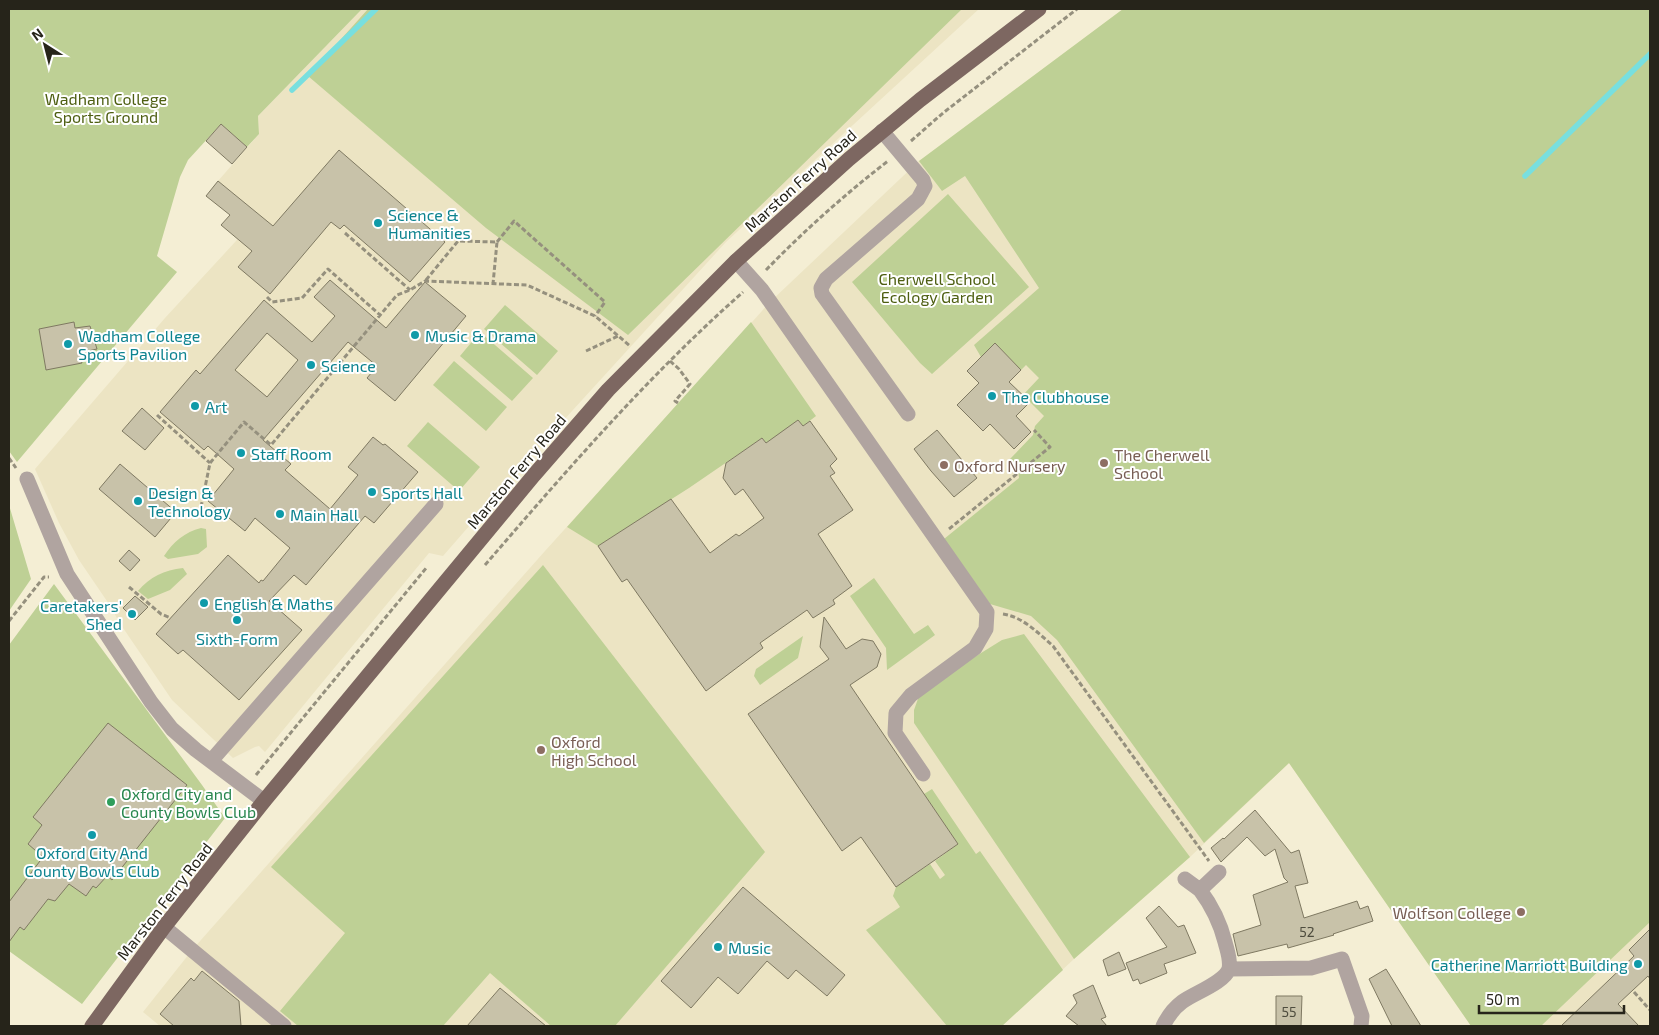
<svg xmlns="http://www.w3.org/2000/svg" width="1659" height="1035" viewBox="0 0 1659 1035" font-family="'Exo 2',sans-serif">
<rect width="100%" height="100%" fill="#f4eed4"/>
<path fill="#ece4c3" d="M362,9H979L726,242L511,478L443,556L429,553L265,752L259,746L255,747L233,758L172,700L119,622L111,607L79,560L59,523L35,469L165,318L260,215L218,181L259,134L258,116Z
M1123,9L1650,798V1026H1471L1289,763L1190,857L1074,959L1002,1026H160L143,1012L193,949L545,551L770,302L919,161Z"/>
<path fill="#bed095" d="M9,9H362L258,116L259,134L247,147L221,124L188,160L180,177L157,256L177,272L17,462L9,451Z
M368,9H962L628,335L486,228L308,76Z
M1123,9H1650V922L1541,1026H1471L1289,763L1204,843L1057,640L1031,616L990,604L944,539L1019,478L1018,469L1010,459L1033,435L1035,426L1044,416L1023,395L1039,378L1026,365L1021,370L995,343L981,357L974,345L1039,288L965,176L942,191L919,161Z
M948,194L1029,287L932,374L920,363L852,282Z
M505,305L558,351L537,375L484,329Z
M751,322L816,416L803,426L798,420L770,448L762,438L689,488L598,546L567,527Z
M480,332L533,378L512,401L460,356Z
M454,361L507,407L486,431L433,385Z
M428,422L480,467L459,491L407,446Z
M9,505L31,579L9,611Z
M201,528L206,529L207,547L198,554L168,559L164,556C173,542 185,532 201,528Z
M543,565L765,852L615,1026H551L490,973L443,1026H298L280,1011L345,933L271,867Z
M183,568L187,574L170,590L148,599L138,591C150,577 164,570 183,568Z
M874,578L914,634L928,625L935,635L887,670L886,648L850,596Z
M54,584L202,785L225,818L82,1004L9,951V645Z
M1024,634L1190,857L1074,959L914,723V710L919,696L973,658L1002,640Z
M803,636L798,658L760,685L754,676L756,669Z
M932,789L976,854L980,851L1063,970L1002,1026H947L866,930L900,907L893,896L896,887L930,864L940,879L945,875L935,861L958,844L924,794Z"/>
<g fill="none" stroke-linecap="round" stroke-linejoin="round">
<path stroke="#78dfdf" stroke-width="5.5" d="M292,90L376,9
M1525,176L1650,54"/>
</g>
<path fill="#c8c2a9" stroke="#7f7962" fill-rule="evenodd" d="M221,124L247,147L232,164L206,141Z
M339,150L445,242L410,282L344,225L340,229L331,222L270,294L238,267L252,251L221,225L230,215L206,196L218,181L273,226Z
M330,280L386,328L425,282L466,316L395,401L367,378L377,366L348,342L263,440L291,464L285,470L330,509L358,475L348,467L373,437L383,445L385,444L418,472L374,523L365,516L306,585L294,575L269,601L302,630L239,700L183,650L178,654L156,634L228,555L259,583L261,580L263,581L290,548L255,518L245,531L208,501L234,469L208,446L204,450L160,412L196,370L200,374L264,300L312,342L335,316L314,297ZM267,333L298,360L267,397L235,370Z
M74,322L75,328L90,326L97,349L79,353L82,363L46,370L39,329Z
M995,343L1021,370L1009,382L1030,402L1016,416L1031,432L1014,449L990,424L983,431L957,405L979,383L967,371Z
M142,408L164,428L145,450L122,431Z
M798,420L803,426L810,421L837,459L830,466L835,473L830,476L853,510L818,534L852,586L833,600L835,604L813,618L807,610L760,643L763,648L706,691L627,579L622,582L598,546L671,499L710,553L736,534L739,536L764,518L743,489L735,495L723,478L726,463L762,438L766,443Z
M937,430L977,478L954,497L931,471L914,449Z
M120,464L176,512L155,537L99,489Z
M129,550L140,560L130,571L119,561Z
M135,596L148,607L135,620L123,608Z
M824,617L846,649L862,639L873,641L881,654L877,667L850,685L958,844L896,887L861,837L842,851L748,714L829,659L820,647Z
M108,723L187,785L112,880L107,876L96,888L93,886L86,896L69,884L55,901L48,899L24,930L20,927L9,942V902L43,857L28,844L42,825L33,817Z
M1255,810L1291,853L1299,850L1308,883L1295,886L1304,918L1357,901L1360,909L1368,906L1373,921L1333,934L1334,935L1288,948L1287,944L1238,956L1233,934L1261,925L1253,895L1288,882L1284,878L1275,849L1265,856L1247,837L1221,862L1211,848L1223,838L1224,839Z
M743,887L845,975L827,996L796,970L788,979L767,961L738,994L718,977L691,1008L661,981Z
M1159,906L1178,927L1184,925L1196,953L1164,964L1167,973L1140,984L1138,979L1133,981L1126,963L1167,947L1146,918Z
M1650,929V979L1648,976L1618,1004L1639,1026H1561L1634,956L1629,950Z
M1119,952L1126,969L1108,976L1103,960Z
M1386,969L1421,1026H1392L1369,979Z
M202,971L239,1001L241,1026H174L160,1014L191,978L194,981Z
M1093,985L1106,1017L1101,1019L1107,1026H1079L1066,1016L1077,1003L1073,995Z
M500,988L546,1026H467Z
M1276,996H1302L1301,1026H1276Z"/>
<g fill="none" stroke-linecap="round" stroke-linejoin="round">
<path stroke="#95907e" stroke-width="3" stroke-dasharray="5 2.5" stroke-linecap="butt" d="M911,141L943,113L1077,9
M345,233L410,290
M497,242L514,221L605,302L595,316
M766,270C804,231 844,195 888,161
M426,280L458,241L497,242L493,284
M267,297L272,302L302,298L328,269L380,315
M586,351L618,336
M670,361L679,369L690,384L675,401L678,403
M157,415L210,463
M9,458L16,468
M201,507L210,463L244,422L271,445L397,295L410,290L425,281L527,285L595,316L630,346
M949,529L1050,447L1034,430
M485,565C567,470 649,375 743,292
M129,587L161,614L171,618
M1003,614C1023,617 1038,633 1053,646L1209,861
M9,621L44,577H49
M256,775L427,567
M1634,992L1650,1010"/>
<path stroke="#b0a4a0" stroke-width="15" d="M882,131L923,180L925,186L918,199L826,279L821,288L822,294L908,414
M736,261L762,290L987,612L986,629L975,648L911,695L896,713L895,733L923,774
M27,479L67,574L151,702L172,729L196,750L264,801
M211,761L436,504
M1185,879L1200,890
M164,927L284,1026
M1229,969L1311,968L1342,959L1362,1016L1361,1026
M1163,1026C1167,1018 1174,1008 1182,1002C1194,993 1224,983 1229,969C1231,960 1227,950 1225,942C1220,922 1212,906 1200,890L1219,872"/>
<path stroke="#7d6761" stroke-width="15" d="M92,1026L164,927L264,801L534,475L608,390L736,261L849,159L920,100L1039,9"/>
</g>
<g fill="#0f9aa8" stroke="#fff" stroke-width="2">
<circle cx="378" cy="223" r="5"/>
<circle cx="415" cy="335" r="5"/>
<circle cx="68" cy="344" r="5"/>
<circle cx="311" cy="365" r="5"/>
<circle cx="992" cy="396" r="5"/>
<circle cx="195" cy="406" r="5"/>
<circle cx="241" cy="453" r="5"/>
<circle cx="372" cy="492" r="5"/>
<circle cx="138" cy="501" r="5"/>
<circle cx="280" cy="514" r="5"/>
<circle cx="204" cy="603" r="5"/>
<circle cx="132" cy="614" r="5"/>
<circle cx="237" cy="620" r="5"/>
<circle cx="92" cy="835" r="5"/>
<circle cx="718" cy="947" r="5"/>
<circle cx="1638" cy="964" r="5"/>
</g>
<g fill="#8d6e63" stroke="#fff" stroke-width="2">
<circle cx="1104" cy="463" r="5"/>
<circle cx="944" cy="465" r="5"/>
<circle cx="541" cy="750" r="5"/>
<circle cx="1521" cy="912" r="5"/>
</g>
<circle fill="#2e9e5b" stroke="#fff" stroke-width="2" cx="111" cy="802" r="5"/>
<g text-anchor="middle" dominant-baseline="central" stroke-width="4" stroke-linejoin="round" paint-order="stroke">
<g font-size="14" fill="#4e4c3e">
<text x="1307" y="931">52</text>
<text x="1289" y="1011">55</text>
</g>
<g font-size="16" fill="#4e5f12" stroke="#fff">
<text x="106" y="98">Wadham College<tspan x="106" dy="18">Sports Ground</tspan></text>
<text x="937" y="278">Cherwell School<tspan x="937" dy="18">Ecology Garden</tspan></text>
</g>
<g font-size="16" fill="#26241a" stroke="#fff">
<text transform="translate(800 180) rotate(-42)">Marston Ferry Road</text>
<text transform="translate(516 471) rotate(-50)">Marston Ferry Road</text>
<text transform="translate(164 901) rotate(-52)">Marston Ferry Road</text>
</g>
<g font-size="16" fill="#0d838f" stroke="#fff" text-anchor="start">
<text x="388" y="214">Science &amp;<tspan x="388" dy="18">Humanities</tspan></text>
<text x="78" y="335">Wadham College<tspan x="78" dy="18">Sports Pavilion</tspan></text>
<text x="425" y="335">Music &amp; Drama</text>
<text x="321" y="365">Science</text>
<text x="1002" y="396">The Clubhouse</text>
<text x="205" y="406">Art</text>
<text x="251" y="453">Staff Room</text>
<text x="148" y="492">Design &amp;<tspan x="148" dy="18">Technology</tspan></text>
<text x="382" y="492">Sports Hall</text>
<text x="290" y="514">Main Hall</text>
<text x="214" y="603">English &amp; Maths</text>
<text x="122" y="605" text-anchor="end">Caretakers'<tspan x="122" dy="18">Shed</tspan></text>
<text x="237" y="638" text-anchor="middle">Sixth-Form</text>
<text x="92" y="852" text-anchor="middle">Oxford City And<tspan x="92" dy="18">County Bowls Club</tspan></text>
<text x="728" y="947">Music</text>
<text x="1628" y="964" text-anchor="end">Catherine Marriott Building</text>
</g>
<g font-size="16" fill="#785e54" stroke="#fff" text-anchor="start">
<text x="1114" y="454">The Cherwell<tspan x="1114" dy="18">School</tspan></text>
<text x="954" y="465">Oxford Nursery</text>
<text x="551" y="741">Oxford<tspan x="551" dy="18">High School</tspan></text>
<text x="1511" y="912" text-anchor="end">Wolfson College</text>
</g>
<g font-size="16" fill="#27864d" stroke="#fff" text-anchor="start">
<text x="121" y="793">Oxford City and<tspan x="121" dy="18">County Bowls Club</tspan></text>
</g>
</g>
<rect width="1659" height="1035" fill="none" stroke="#26241a" stroke-width="20"/>
<g transform="translate(45 45) rotate(324)" stroke="#ffffff" stroke-width="4" paint-order="stroke">
<path d="M0-4L9 19L0 12L-9 19Z" fill="#26241a"/>
<text y="-8" font-size="14" font-weight="bold" text-anchor="middle" fill="#26241a">N</text>
</g>
<path d="M1479 1005v8h145v-8" fill="none" stroke="#26241a" stroke-width="2.5"/>
<text x="1486" y="1005" font-size="15" fill="#26241a" stroke="#ffffff" stroke-width="4" paint-order="stroke">50 m</text>
</svg>
